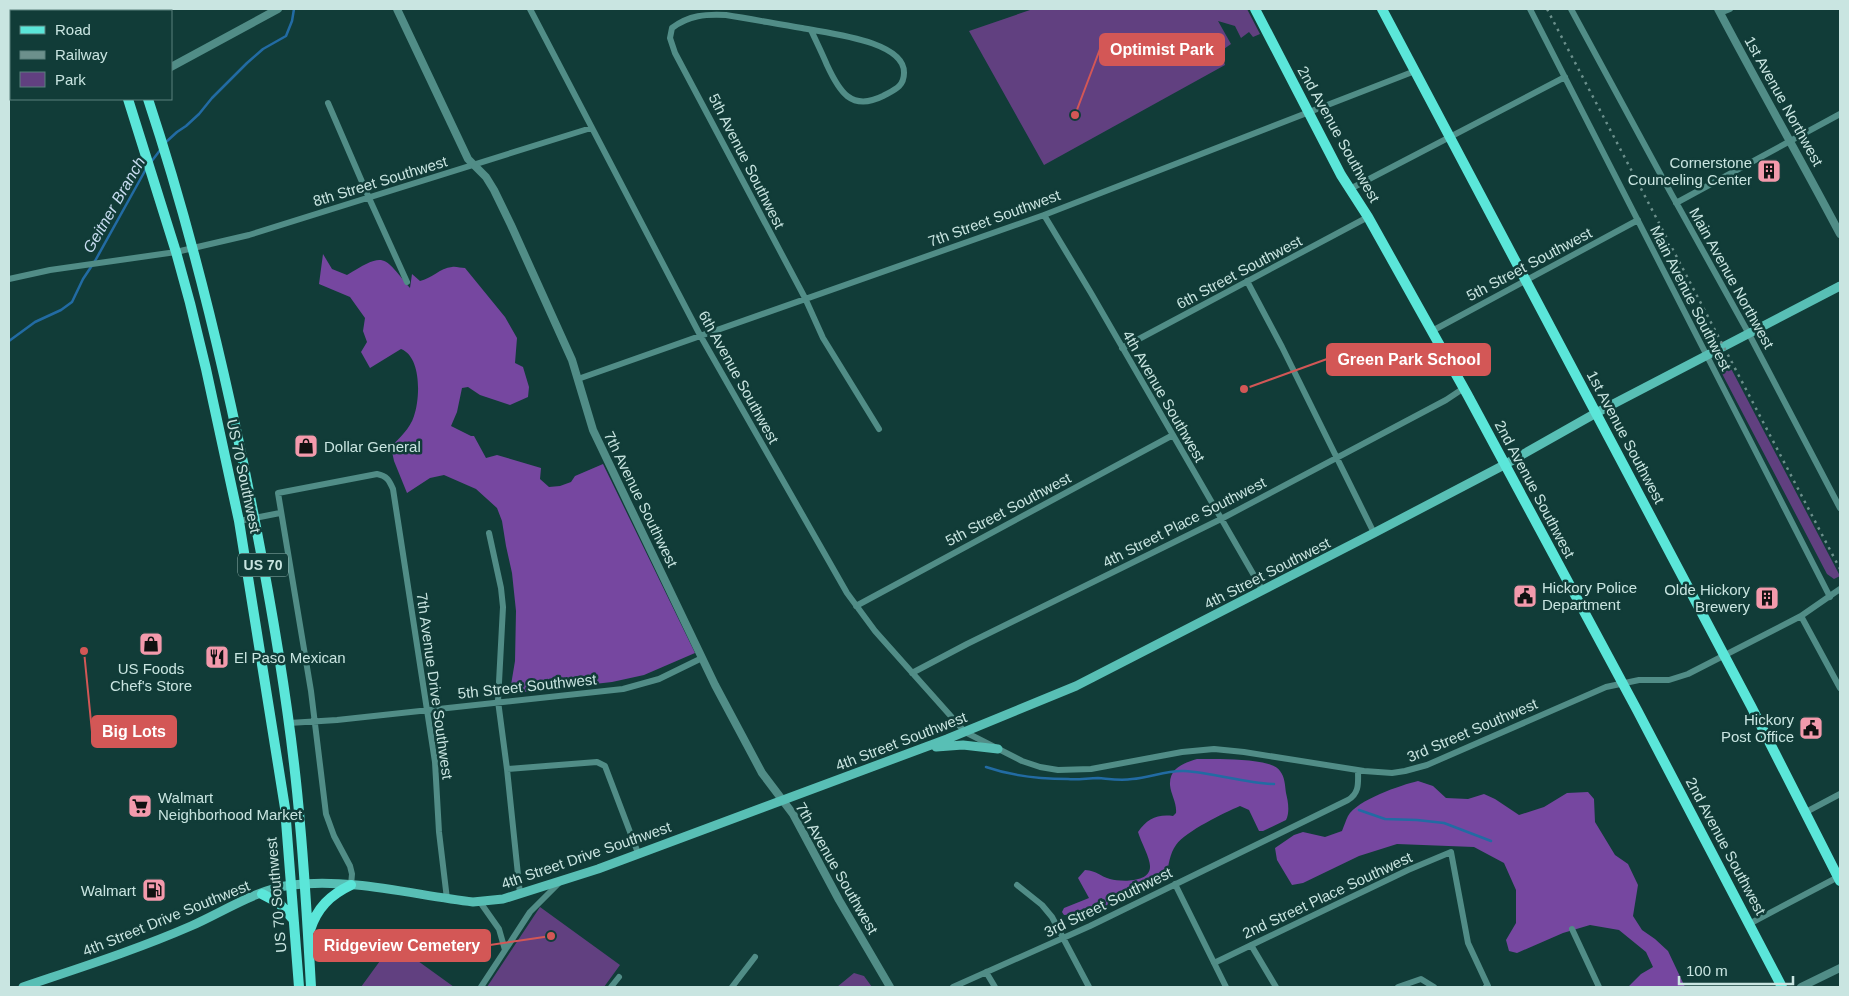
<svg xmlns="http://www.w3.org/2000/svg" width="1849" height="996" viewBox="0 0 1849 996" font-family="Helvetica,sans-serif">
<rect width="100%" height="100%" fill="#113c38"/>
<path fill="#614080" d="M1033,9H1247L1260,34L1253,37L1249,32L1241,38L1235,26L1218,21L1231,44L1221,51L1225,65L1044,165L969,31Z
M1725,357L1840,576L1834,579L1827,574L1717,364Z
M540,907L620,965L604,987H487Z
M393,943L454,987H361Z
M854,973L864,976L872,987H837Z"/>
<path fill="#7647a0" d="M323,254L332,269L347,275C386,251 383,256 410,288L412,274L420,281C431,279 440,268 452,267C455,266 461,268 465,268L505,317L517,338L515,363L523,367L529,387L528,397L510,405L480,395L468,387L462,388L457,412L451,426L471,436H474L486,458L497,455L541,468L540,479L549,487L560,486L571,482L575,476L603,464L695,653L644,675L612,682L515,693L511,685L515,661L516,611L512,573L506,546L502,521L497,508L476,489L444,475L430,478L407,493L394,461L391,447C399,438 410,429 414,416C420,399 422,357 401,349L370,368L361,352L367,342L363,331L365,318L350,297L319,284Z
M1197,759C1214,759 1271,757 1280,771C1285,777 1285,786 1286,793C1288,801 1290,812 1286,820L1263,831H1259L1249,810L1240,806C1224,813 1186,831 1176,845C1170,853 1168,866 1167,875C1134,893 1102,913 1064,915L1062,912L1064,908L1089,898L1078,878L1085,870C1098,871 1099,876 1110,879C1121,882 1151,883 1150,866C1150,858 1141,842 1138,832C1147,819 1157,814 1173,816L1176,813C1177,803 1171,795 1170,785C1169,768 1184,763 1197,759Z
M1418,781L1433,786L1446,798L1468,799L1484,794L1495,799L1519,815L1544,807L1567,793L1588,792L1594,799L1595,822L1615,855L1628,864L1638,885L1633,916L1642,930L1655,939L1668,951L1685,987H1628L1641,974L1653,967L1646,952L1619,930L1590,925L1563,933L1517,953L1509,951L1506,940L1516,923V890L1504,863L1474,847L1397,844L1359,856L1303,883L1292,885L1277,860L1275,848L1294,835L1303,832L1325,837L1342,831C1344,826 1346,820 1348,816C1357,800 1401,785 1418,781Z"/>
<g fill="none" stroke-linecap="round" stroke-linejoin="round">
<path stroke="#226ba3" stroke-width="2.5" d="M166,142L177,132L186,126L199,114L212,98L247,63L263,49L286,36L292,21L294,9
M151,162L161,149
M9,341L35,322L61,310L72,302L83,279L95,261L146,169
M986,767C1012,776 1040,779 1068,779C1078,780 1088,778 1098,778C1110,779 1121,781 1132,779C1150,778 1166,770 1184,771C1215,773 1244,783 1274,784
M1359,810L1385,819L1417,820L1444,823L1491,841"/>
<path stroke="#518d87" stroke-width="6" d="M530,9L700,335L847,593L875,631L965,732L1022,761L1040,767L1058,770L1091,769L1182,752L1214,749L1244,752L1364,771L1392,773L1405,771L1427,765L1606,687L1639,680H1669L1688,674L1801,616L1840,589
M1530,9L1830,597
M1571,9L1662,177L1749,334L1840,508
M1720,13L1730,9
M811,30C816,41 822,53 827,65C839,91 851,112 883,96C894,90 904,87 904,73C905,40 824,33 802,28C777,24 752,19 726,15C706,14 689,15 672,28L670,38L675,53L805,298L823,338L879,429
M328,103L369,198L407,282
M1350,189L1565,77
M1676,203L1840,114
M1044,215L1091,293L1263,591
M9,279L50,270L176,252L249,235L591,128
M1247,281L1282,347L1374,533
M1432,331L1638,220
M1122,348L1368,217
M578,379L1044,215L1415,71
M239,521L280,513
M489,533L501,588L503,607L498,701L507,769L520,894
M856,606L1173,435
M1801,616L1840,688
M912,673L967,644L1221,519L1446,400L1464,388
M289,723L337,720L623,689L659,679L702,658
M507,769L597,762L605,766L638,853
M1806,812L1840,794
M1175,884L1226,987
M351,885L352,874L350,866L334,836L326,814L311,691L278,493L377,474C387,476 389,480 393,489L435,762L439,832L447,899
M1017,885L1042,905L1052,917L1089,987
M480,902L499,929L505,950
M1749,924L1840,876
M1572,929L1599,987
M1251,945L1276,987
M1214,963L1408,870L1451,852L1468,943L1488,986L1486,987
M986,972L995,987
M481,987L530,912L560,882
M611,987L619,977
M732,987L755,957
M953,987L1090,926L1348,800C1360,793 1358,782 1358,770
M1398,987L1421,979L1434,987"/>
<path stroke="#518d87" stroke-width="8" d="M397,9L468,159L486,177L494,190L511,225L572,360L593,430L715,685L762,773L793,814L839,900L890,987
M1718,9C1758,85 1800,158 1840,234
M171,67L278,9
M1801,987L1840,968"/>
<path stroke="#58bfb5" stroke-width="9" d="M936,747L963,745L998,749
M23,987C79,968 136,950 191,926C223,912 257,889 292,885C353,878 413,895 473,902L503,899L598,869L947,739L1076,686L1374,533L1504,465L1596,413L1840,286"/>
<path stroke="#5be6d9" stroke-width="10" d="M97,9L98,11
M117,9L118,11
M1255,9L1341,175L1368,217L1467,394L1637,710L1782,987
M1382,9L1751,706L1840,881
M128,99L176,252L190,303L206,369L239,521L285,808L299,987
M148,99C194,238 228,382 256,527C275,625 292,724 300,824C305,878 308,933 311,987
M262,894L279,903L292,918
M310,930C317,908 330,895 351,885"/>
<path stroke="#a6fdf3" stroke-width="11" d="M52,11L60,9
M9,30L11,29"/>
<path stroke="#6c908c" stroke-width="2.5" stroke-dasharray="2.5 5" stroke-linecap="butt" d="M1547,9L1840,569"/>
</g>
<defs>
<g id="building-square" transform="scale(1.25)"><rect x="-9" y="-9" width="18" height="18" rx="4" fill="#f39aac" stroke="#113c38"/><path d="M-4-6H4V6H1V3H-1V6H-4ZM-2.5-4.3h1.7v1.8h-1.7ZM.8-4.3h1.7v1.8H.8ZM-2.5-1h1.7V.8h-1.7ZM.8-1h1.7V.8H.8Z" fill="#111"/></g>
<g id="shop-square" transform="scale(1.25)"><rect x="-9" y="-9" width="18" height="18" rx="4" fill="#f39aac" stroke="#113c38"/><path d="M-5-2.5h2.3a2.7 3.5 0 0 1 5.4 0H5L5.5 6h-11ZM-1.5-2.5h3a1.5 2.3 0 0 0-3 0Z" fill="#111"/></g>
<g id="civic-square" transform="scale(1.25)"><rect x="-9" y="-9" width="18" height="18" rx="4" fill="#f39aac" stroke="#113c38"/><path d="M-.6-6.5H3V-4.5H.6V-3L4-1V1h2V6H-6V1h2V-1L-.6-3ZM-1.2 2.5V6h2.4V2.5Z" fill="#111"/></g>
<g id="restaurant-square" transform="scale(1.25)"><rect x="-9" y="-9" width="18" height="18" rx="4" fill="#f39aac" stroke="#113c38"/><path d="M-5-6h1v4h1v-4h1v4h1v-4h1v5L-1.5 .5V6h-2V.5L-5-1ZM5-6V6H3V1.5H1.5Q1.5-4 5-6Z" fill="#111"/></g>
<g id="supermarket-square" transform="scale(1.25)"><rect x="-9" y="-9" width="18" height="18" rx="4" fill="#f39aac" stroke="#113c38"/><path d="M-6-5.5h2.5l.6 2H6L4.5 2H-2.5L-4.4-4H-6ZM-1.5 3.2a1.3 1.3 0 1 0 .1 0ZM3 3.2a1.3 1.3 0 1 0 .1 0Z" fill="#111"/></g>
<g id="fuel-square" transform="scale(1.25)"><rect x="-9" y="-9" width="18" height="18" rx="4" fill="#f39aac" stroke="#113c38"/><path d="M-5.5-6h7V0h2V4h1.3V-2.5L3-4.5l.8-.8L6-3V5H2.5V1h-1V6h-7ZM-4.2-4.7v3.2H.2V-4.7Z" fill="#111"/></g>
</defs>
<g fill-rule="evenodd">
<use href="#building-square" x="1769" y="171"/>
<use href="#shop-square" x="306" y="446"/>
<use href="#civic-square" x="1525" y="596"/>
<use href="#building-square" x="1767" y="598"/>
<use href="#shop-square" x="151" y="644"/>
<use href="#restaurant-square" x="217" y="657"/>
<use href="#civic-square" x="1811" y="728"/>
<use href="#supermarket-square" x="140" y="806"/>
<use href="#fuel-square" x="154" y="890"/>
</g>
<g text-anchor="middle" dominant-baseline="central" stroke-width="5" stroke-linejoin="round" paint-order="stroke">
<rect fill="#113c38" stroke="#92b2ae" stroke-width="1" x="238" y="553.5" width="50" height="23" rx="4"/>
<g font-size="14" font-weight="bold" fill="#c9e5e1">
<text x="263" y="565">US 70</text>
</g>
<g font-size="15" fill="#c9e5e1" stroke="#113c38">
<text transform="translate(1784 101) rotate(61)">1st Avenue Northwest</text>
<text transform="translate(1339 134) rotate(61)">2nd Avenue Southwest</text>
<text transform="translate(747 161) rotate(63)">5th Avenue Southwest</text>
<text transform="translate(380 181) rotate(-17)">8th Street Southwest</text>
<text transform="translate(994 218) rotate(-20)">7th Street Southwest</text>
<text transform="translate(1529 264) rotate(-28)">5th Street Southwest</text>
<text transform="translate(1239 272) rotate(-28)">6th Street Southwest</text>
<text transform="translate(1732 278) rotate(61)">Main Avenue Northwest</text>
<text transform="translate(1691 298) rotate(63)">Main Avenue Southwest</text>
<text transform="translate(739 377) rotate(61)">6th Avenue Southwest</text>
<text transform="translate(1164 396) rotate(60)">4th Avenue Southwest</text>
<text transform="translate(1626 437) rotate(62)">1st Avenue Southwest</text>
<text transform="translate(244 476) rotate(78)">US 70 Southwest</text>
<text transform="translate(1535 489) rotate(62)">2nd Avenue Southwest</text>
<text transform="translate(641 499) rotate(64)">7th Avenue Southwest</text>
<text transform="translate(1008 509) rotate(-28)">5th Street Southwest</text>
<text transform="translate(1184 522) rotate(-27)">4th Street Place Southwest</text>
<text transform="translate(1267 573) rotate(-27)">4th Street Southwest</text>
<text transform="translate(435 686) rotate(82)">7th Avenue Drive Southwest</text>
<text transform="translate(527 686) rotate(-6)">5th Street Southwest</text>
<text transform="translate(1472 730) rotate(-23)">3rd Street Southwest</text>
<text transform="translate(901 741) rotate(-21)">4th Street Southwest</text>
<text transform="translate(1726 846) rotate(62)">2nd Avenue Southwest</text>
<text transform="translate(586 855) rotate(-19)">4th Street Drive Southwest</text>
<text transform="translate(837 868) rotate(60)">7th Avenue Southwest</text>
<text transform="translate(276 895) rotate(-95)">US 70 Southwest</text>
<text transform="translate(1327 895) rotate(-25)">2nd Street Place Southwest</text>
<text transform="translate(1108 902) rotate(-26)">3rd Street Southwest</text>
<text transform="translate(166 918) rotate(-22)">4th Street Drive Southwest</text>
</g>
<g font-size="15" fill="#c9e5e1" stroke="#113c38" text-anchor="end">
<text x="1752" y="162">Cornerstone<tspan x="1752" dy="17">Counceling Center</tspan></text>
<text x="324" y="446" text-anchor="start">Dollar General</text>
<text x="1542" y="587" text-anchor="start">Hickory Police<tspan x="1542" dy="17">Department</tspan></text>
<text x="1750" y="589">Olde Hickory<tspan x="1750" dy="17">Brewery</tspan></text>
<text x="234" y="657" text-anchor="start">El Paso Mexican</text>
<text x="151" y="668" text-anchor="middle">US Foods<tspan x="151" dy="17">Chef's Store</tspan></text>
<text x="1794" y="719">Hickory<tspan x="1794" dy="17">Post Office</tspan></text>
<text x="158" y="797" text-anchor="start">Walmart<tspan x="158" dy="17">Neighborhood Market</tspan></text>
<text x="136" y="890">Walmart</text>
</g>
<g font-size="16" font-style="italic" fill="#c8dcf0" stroke="#113c38">
<text transform="translate(114 205) rotate(-60)">Geitner Branch</text>
</g>
</g>
<path fill="none" stroke="#d35756" stroke-width="2" d="M1075 115L1100 49M1244 389L1327 359M84 651L92 732M551 936L490 945"/>
<g fill="#d35756" stroke="#113c38" stroke-width="2">
<circle cx="1075" cy="115" r="5"/>
<circle cx="1244" cy="389" r="5"/>
<circle cx="84" cy="651" r="5"/>
<circle cx="551" cy="936" r="5"/>
</g>
<g fill="#d35756" stroke="#d35756" stroke-width="2">
<rect x="1100" y="34" width="124" height="31" rx="5"/>
<rect x="1327" y="344" width="163" height="31" rx="5"/>
<rect x="92" y="716" width="84" height="31" rx="5"/>
<rect x="314" y="930" width="176" height="31" rx="5"/>
</g>
<g font-size="16" text-anchor="middle" font-weight="bold" fill="#fff">
<text x="1162" y="55">Optimist Park</text>
<text x="1409" y="365">Green Park School</text>
<text x="134" y="737">Big Lots</text>
<text x="402" y="951">Ridgeview Cemetery</text>
</g>
<rect width="1849" height="996" fill="none" stroke="#c9e5e1" stroke-width="20"/>
<rect x="10" y="10" width="162" height="90" fill="#113c38" stroke="#5b807c"/>
<rect x="20" y="26" width="25" height="8" fill="#5be6d9" stroke="#5b807c"/>
<text x="55" y="35" font-size="15" fill="#c9e5e1">Road</text>
<rect x="20" y="51" width="25" height="8" fill="#6c908c" stroke="#5b807c"/>
<text x="55" y="60" font-size="15" fill="#c9e5e1">Railway</text>
<rect x="20" y="72" width="25" height="15" fill="#614080" stroke="#5b807c"/>
<text x="55" y="85" font-size="15" fill="#c9e5e1">Park</text>
<path d="M1679 976v8h114v-8" fill="none" stroke="#c9e5e1" stroke-width="2.5"/>
<text x="1686" y="976" font-size="15" fill="#c9e5e1" stroke="#113c38" stroke-width="4" paint-order="stroke">100 m</text>
</svg>
